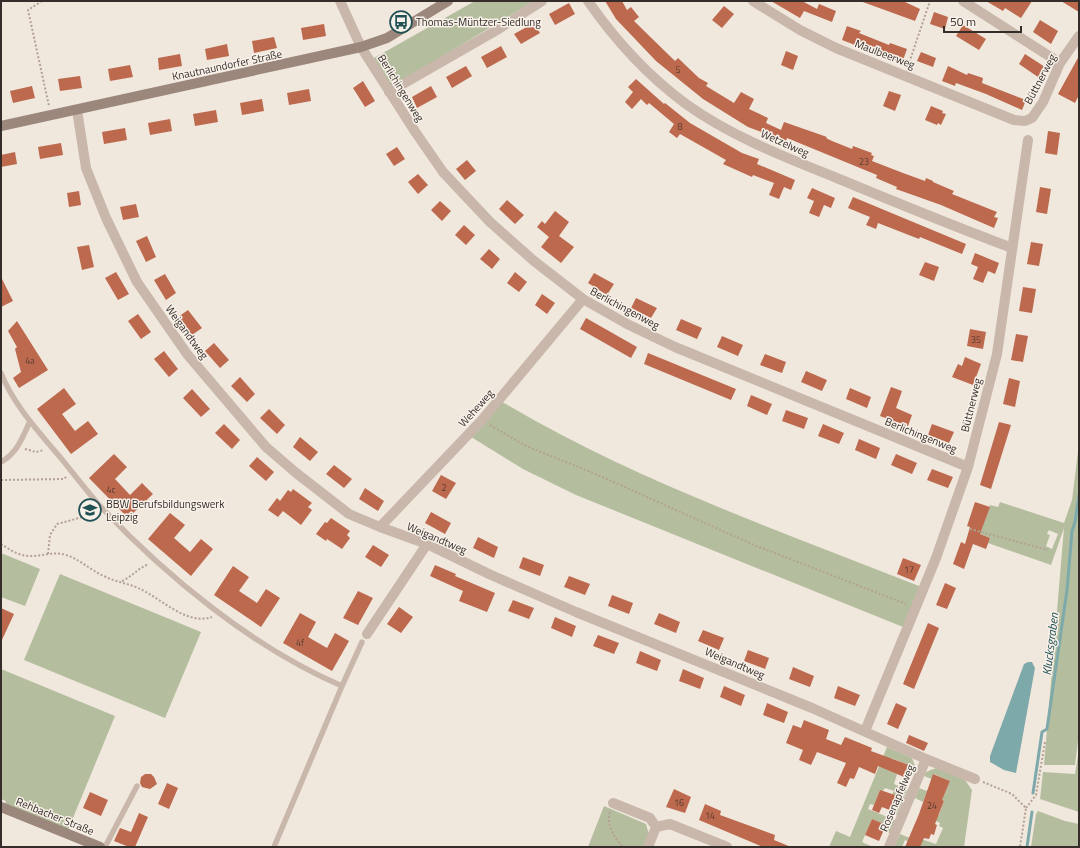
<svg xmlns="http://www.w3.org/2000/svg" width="1080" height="848" viewBox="0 0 1080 848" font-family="'Titillium Web',sans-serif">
<rect width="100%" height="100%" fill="#f0e7dd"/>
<path fill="#b4be9e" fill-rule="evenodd" d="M475,1H534L395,85L390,86L374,58Z
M499,400C632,480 781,531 924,588L908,629L576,495L523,469L468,435Z
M1079,444V733L1075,765H1044L1064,528L1051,565L988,543L990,538L980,534L990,505L998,507L1000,502L1064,523L1072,500ZM1049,530L1058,534L1052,549L1046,546L1050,535L1047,534Z
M1,553L40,569L25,606L1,597Z
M60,574L201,632L165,718L24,660Z
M1,669L115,716L68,830L5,804L6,801L1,799Z
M887,747L912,758L916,768L914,774L907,771L909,765L891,758L886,769L897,774L894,784L907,790L897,815L891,813L898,797L892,794L894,791L885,788L883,791L880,790L874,805L870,804L868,809L895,820L890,833L883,831L885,825L872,819L862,842L873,847H829L836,831L850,837Z
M1079,749V812L1040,799L1043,772L1075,774Z
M936,768L965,780L972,790L964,847H920L905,840L902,847H894L900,834L920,842L921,839L936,844L943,828L939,826L940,823L929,818L931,813L939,815L944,801L926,794L923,802L915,798L919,788L943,797L950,781L934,774L932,779L924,776L926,772Z
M604,806L646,824L649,835L644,847H588Z
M1038,811L1065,821L1079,824V847H1031L1036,814Z"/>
<path fill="#7ea9ab" d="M1028,662H1032L1035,668L1016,773L1004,770L990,762V756L1024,664Z"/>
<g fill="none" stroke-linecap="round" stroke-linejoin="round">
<path stroke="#7ea9ab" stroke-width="3" d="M1033,793L1042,732L1047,729L1067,590L1072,531L1075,522L1079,495
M1027,847L1032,812"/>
</g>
<path fill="#bd694e" d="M605,1H622L627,10L631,7L639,17L634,21L675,61L678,58L699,78L708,83L706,86L734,103L741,92L754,99L749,109L768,118L766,123L781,130L784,122L827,137L826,138L832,141L852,149L853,146L872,153L871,155L874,156L872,161L903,173L925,181L926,178L933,181V182L954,191L952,194L997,212L994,217L998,218L994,228L941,205L896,189L897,187L876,178L877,175L787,138L786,141L748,127L703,99L656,61L616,19Z
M771,1H802L817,9L819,4L836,11L832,22L804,11L800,18Z
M860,1H903L920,9L915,21Z
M986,1H1032L1021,18L1005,8L1003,11Z
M1061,1H1079V12Z
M569,3L575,14L555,25L549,14Z
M724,6L734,14L722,28L712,20Z
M934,12L948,17L945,29L930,24Z
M1040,20L1058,31L1051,44L1033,32Z
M534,23L540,33L521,44L514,34Z
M324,24L326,36L303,40L301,28Z
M963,25L986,39L979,50L956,36Z
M847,26L861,31L859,33L889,45L890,43L907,49L902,63L842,40Z
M274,37L277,48L254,53L252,41Z
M227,44L229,56L207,60L205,49Z
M501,46L507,57L487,68L481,57Z
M786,51L798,56L793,70L781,65Z
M921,52L936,58L933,67L917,61Z
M180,54L182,66L159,70L158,58Z
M1025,54L1045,67L1038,77L1019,64Z
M1079,56V95L1075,103L1058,94Z
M130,65L133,77L110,81L108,69Z
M466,66L472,76L452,88L446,77Z
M948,66L967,75L968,73L983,78L982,83L1026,100L1022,110L986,94L956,83L955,86L942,81Z
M80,76L82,88L60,91L58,79Z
M636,79L664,104L665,103L690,123L742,153L759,159L757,164L795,180L791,190L784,187L779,199L769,195L774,183L753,175L752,177L723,164L726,160L680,134L677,138L669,132L674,124L649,103L647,105L641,99L632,109L625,102L633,92L628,87Z
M363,81L375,101L365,107L353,88Z
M32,86L35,98L13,103L10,91Z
M431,86L437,97L417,108L412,97Z
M309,89L311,101L289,105L287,93Z
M889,91L901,95L895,111L883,106Z
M262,99L264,111L242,115L240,103Z
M931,106L943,111L942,113L946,114L941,125L938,123L937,125L925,120Z
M216,110L218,122L195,126L193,114Z
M170,119L172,131L150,135L148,123Z
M125,128L127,140L104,144L102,132Z
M1048,131L1060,133L1057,155L1045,153Z
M61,143L63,155L40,159L38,147Z
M397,147L405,159L394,166L386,154Z
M15,152L17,164L1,167V155Z
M467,160L476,171L465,180L456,169Z
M418,174L428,185L418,194L408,182Z
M1040,187L1051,189L1047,214L1036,212Z
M812,188L835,198L831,208L824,205L819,217L809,213L814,201L807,198Z
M79,191L81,205L69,207L67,193Z
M853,197L966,244L962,254L920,237L919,239L878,223L876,229L866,225L870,217L848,208Z
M507,200L524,215L515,224L499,209Z
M440,201L451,211L442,221L431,210Z
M136,204L139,217L123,220L120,207Z
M555,211L569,222L559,236L574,247L561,263L541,247L549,237L537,227L542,221L545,224Z
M464,225L475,235L466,245L455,235Z
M147,236L156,257L146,262L136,241Z
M1031,242L1043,244L1039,266L1027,264Z
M89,245L94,267L82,270L77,247Z
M489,249L500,259L492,269L480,259Z
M975,253L999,263L995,274L988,271L983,283L973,279L978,267L971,264Z
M925,262L939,267L934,281L919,275Z
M116,272L129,294L118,300L105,278Z
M515,272L527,282L519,292L507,283Z
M594,273L614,284L607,295L588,283Z
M165,274L176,293L166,300L154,280Z
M1,277L13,301L1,307Z
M1023,287L1036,289L1032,313L1019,311Z
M542,294L555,303L547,314L535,305Z
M636,298L657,308L651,318L631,308Z
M188,310L202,328L192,335L178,317Z
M138,314L151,332L141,339L128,321Z
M586,318L637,347L631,358L580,329Z
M681,319L702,328L697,339L676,330Z
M17,321L48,370L19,388L13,378L21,372L15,349L17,347L8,331Z
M970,329L986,332L983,349L967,346Z
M1016,334L1028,336L1023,362L1011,360Z
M722,336L743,345L738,356L717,347Z
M214,343L229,360L220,368L205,351Z
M164,351L178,369L169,377L154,359Z
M648,353L736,389L731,400L644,364Z
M765,354L786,362L782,373L760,365Z
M965,357L981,364L973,385L952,377L958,364L962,366Z
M806,371L827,380L822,391L801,382Z
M240,377L255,394L247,402L231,386Z
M1009,378L1020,381L1015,407L1003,404Z
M891,387L902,391L896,408L912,415L908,426L880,416Z
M64,388L76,404L62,414L75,431L88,421L98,434L71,454L37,409Z
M850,388L871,397L867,408L846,399Z
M192,389L210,409L201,417L183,398Z
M751,395L772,404L767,415L747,406Z
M269,409L285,425L277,434L260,418Z
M786,410L808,418L804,429L782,421Z
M999,422L1011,425L991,489L980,485Z
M224,424L240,440L232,449L215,433Z
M823,424L844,433L839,444L818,436Z
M932,424L954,432L949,443L928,435Z
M300,437L318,452L310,461L293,447Z
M859,439L880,448L876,459L855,450Z
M114,454L127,467L115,479L130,495L142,483L153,494L128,518L89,478Z
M896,454L917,463L912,474L891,465Z
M257,457L274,472L266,481L249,466Z
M334,465L352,479L344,488L326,474Z
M932,469L953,477L948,488L927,480Z
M441,475L456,483L446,499L432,491Z
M365,488L384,501L378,511L359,499Z
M293,489L312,503L308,507L312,510L301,525L283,511L278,517L268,510L277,498L280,501L288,490L291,492Z
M975,502L990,507L980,534L990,538L986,549L973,544L964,569L953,564L961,542L965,544L970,527L967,526Z
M431,512L451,523L445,534L425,523Z
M170,513L185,525L174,538L190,552L201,539L213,549L191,576L148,539Z
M331,518L350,531L347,535L350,538L342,549L327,539L326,541L316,534L325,522L327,523Z
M478,537L498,547L494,558L473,548Z
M373,545L389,555L381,567L365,557Z
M523,557L544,565L540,576L519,568Z
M903,558L921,565L914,581L897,574Z
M435,565L456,574L455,576L495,593L487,612L459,601L463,591L430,576Z
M233,566L249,577L239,591L257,603L266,589L280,598L261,627L214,595Z
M569,576L590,584L585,595L564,587Z
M945,583L956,588L947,609L936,605Z
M358,591L373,598L358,625L343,618Z
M612,595L633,603L629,614L608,606Z
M513,600L534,608L529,619L508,611Z
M399,607L413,617L401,633L387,624Z
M1,608L14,614L1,642Z
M300,613L316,622L308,637L327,648L335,633L349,641L332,671L283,643Z
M659,613L680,622L676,633L654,624Z
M555,617L576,626L572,637L551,628Z
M928,623L939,628L914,689L903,684Z
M703,630L724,638L719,650L698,641Z
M598,635L619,643L614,654L593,646Z
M748,650L769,658L765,669L744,661Z
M640,651L661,660L657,671L636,663Z
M793,667L814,676L810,687L789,679Z
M683,669L704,678L700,689L679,681Z
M724,686L745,695L741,706L720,697Z
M838,686L860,695L855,706L834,698Z
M767,703L788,712L784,723L763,715Z
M896,703L907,708L898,729L887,724Z
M804,720L829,730L826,739L841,745L845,737L872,748L871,751L909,765L904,777L878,766L875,774L859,767L854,779L850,778L846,787L837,783L846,763L817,752L811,765L799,760L803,750L786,743L793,725L801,728Z
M909,735L928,743L924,751L906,743Z
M145,774H151L154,777L157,784L150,789L142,787L140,783L141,777Z
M933,774L950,781L942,800L944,801L935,824L937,825L934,835L931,834L929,839L924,838L920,847H905L919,814Z
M167,783L178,788L169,809L158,804Z
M674,789L691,797L685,813L666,807Z
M880,790L898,796L892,811L882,807L879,813L872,810Z
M90,792L108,800L101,816L83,808Z
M705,804L721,811L720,815L775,835L774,840L791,847H763L699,820Z
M139,813L148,817L135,847H129L114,841L120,828L131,832Z
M872,819L886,825L879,841L865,835Z"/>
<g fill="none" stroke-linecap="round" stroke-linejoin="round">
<path stroke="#b3a194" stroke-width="2" stroke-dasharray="2 2" stroke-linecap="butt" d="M42,1L28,10L49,106
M908,66L930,1
M490,425L526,446L591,472L754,545L906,604
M25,449L36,452L44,450
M1,480L64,479L67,476
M970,529L1048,550
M1,544C10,550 21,557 32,556C43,556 55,551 66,555C80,559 91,571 106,577C116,582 127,583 138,588C160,597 186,626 212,617
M48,554L50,535L57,524L83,517L95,510
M122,581C133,576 138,568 149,564
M983,782L1012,794L1026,808L1020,847
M1026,808L1036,795L1045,742
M610,812C606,824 614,838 623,847"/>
<path stroke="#c8b7aa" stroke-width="5.5" d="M1,373C13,404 38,431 60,457C73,473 86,490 100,506C166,576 253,648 342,686
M1,462C17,453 23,437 30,421
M105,847L137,786
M274,847L342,686L362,642"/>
<path stroke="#c8b7aa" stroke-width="10" d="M340,1L361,47L416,133L443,172L490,222L534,261L583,299L627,324L675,347L968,467
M588,1C615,40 648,76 686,104C729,135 782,156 832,176C892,201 951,225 1012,248
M753,1L800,30L836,48L1014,120L1025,121L1032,118L1043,102L1060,63L1079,36
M963,1L1060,63
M389,92L497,30L542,1
M77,110L86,168L106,218L137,282L187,354L266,447L295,472L349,514L380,527L427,544L491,575L576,612L812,708L926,759L975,779
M380,527L482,420L583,299
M367,634L427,544
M865,731L936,558L968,467L997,354L1028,140
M613,803L650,818L656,827L670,824L727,847
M648,847L656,827
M889,847L926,759"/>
<path stroke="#9b877b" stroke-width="10" d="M1,126L361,47L387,38L448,1
M1,807L100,847"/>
</g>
<defs>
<g id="bus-ring" transform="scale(1.15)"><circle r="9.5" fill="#f8f1e9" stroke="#215154" stroke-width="1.5"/><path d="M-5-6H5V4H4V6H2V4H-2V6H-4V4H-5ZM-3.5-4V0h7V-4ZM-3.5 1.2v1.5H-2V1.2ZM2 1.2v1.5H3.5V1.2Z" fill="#215154"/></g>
<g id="school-ring" transform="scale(1.15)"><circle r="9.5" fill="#f8f1e9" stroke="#215154" stroke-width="1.5"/><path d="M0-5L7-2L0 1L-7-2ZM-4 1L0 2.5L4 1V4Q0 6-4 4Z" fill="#215154"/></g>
</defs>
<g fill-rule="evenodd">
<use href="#bus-ring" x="401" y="22"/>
<use href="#school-ring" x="90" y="510"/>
</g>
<g text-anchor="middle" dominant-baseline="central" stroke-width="3" stroke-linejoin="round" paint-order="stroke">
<g font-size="9" fill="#573c32">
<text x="678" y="69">5</text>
<text x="680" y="126">8</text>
<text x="864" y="161">23</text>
<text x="976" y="339">35</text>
<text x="30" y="360">4a</text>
<text x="444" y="487">2</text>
<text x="111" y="489">4c</text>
<text x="909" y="569">17</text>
<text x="300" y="642">4f</text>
<text x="679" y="802">16</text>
<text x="932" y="805">24</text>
<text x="710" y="815">14</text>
</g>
<g font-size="11" fill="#352d29" stroke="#f8f1e9" text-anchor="start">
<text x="416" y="22">Thomas-Müntzer-Siedlung</text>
<text x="106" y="504">BBW Berufsbildungswerk<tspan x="106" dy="13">Leipzig</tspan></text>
</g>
<g font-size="11" fill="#352d29" stroke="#f8f1e9">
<text transform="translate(885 54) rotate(21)">Maulbeerweg</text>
<text transform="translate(227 65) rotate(-12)">Knautnaundorfer Straße</text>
<text transform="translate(1040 79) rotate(-62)">Büttnerweg</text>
<text transform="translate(401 88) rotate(58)">Berlichingenweg</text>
<text transform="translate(785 143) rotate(24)">Wetzelweg</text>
<text transform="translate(625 308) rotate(28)">Berlichingenweg</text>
<text transform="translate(187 332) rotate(54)">Weigandtweg</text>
<text transform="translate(971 405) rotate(-76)">Büttnerweg</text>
<text transform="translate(476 408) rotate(-48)">Weheweg</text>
<text transform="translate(921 435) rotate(22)">Berlichingenweg</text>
<text transform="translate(437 538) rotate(23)">Weigandtweg</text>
<text transform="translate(735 663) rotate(23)">Weigandtweg</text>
<text transform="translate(897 798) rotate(-67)">Rosenapfelweg</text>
<text transform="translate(55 816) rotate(22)">Rehbacher Straße</text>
</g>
<g font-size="12" font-style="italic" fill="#215154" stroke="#f8f1e9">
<text transform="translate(1050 644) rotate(-83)">Klucksgraben</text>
</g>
</g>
<rect width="1080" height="848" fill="none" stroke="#352d29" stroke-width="4"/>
<path d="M944 26v6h77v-6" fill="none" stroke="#352d29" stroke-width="2"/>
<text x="950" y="26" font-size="12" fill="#352d29" stroke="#f8f1e9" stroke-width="3" paint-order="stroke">50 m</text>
</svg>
